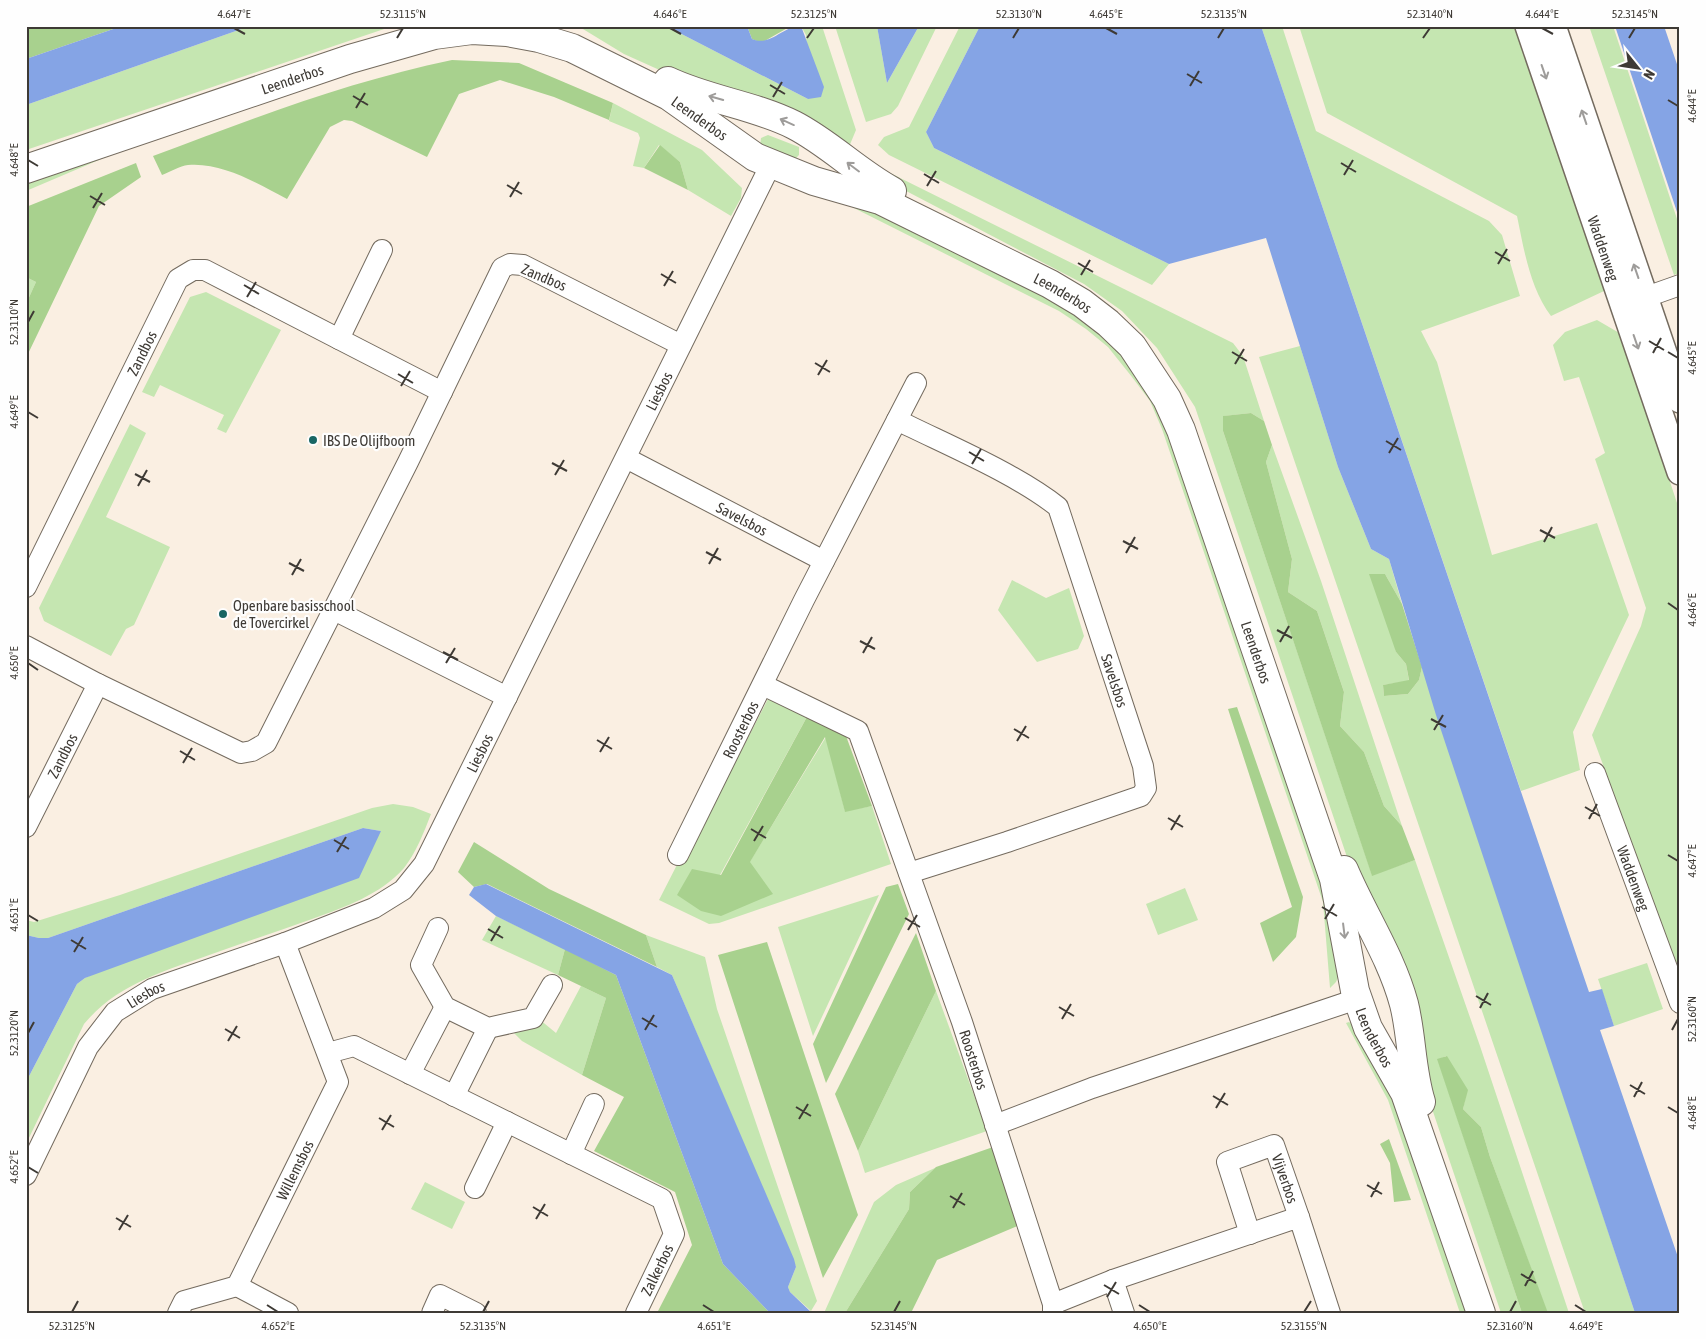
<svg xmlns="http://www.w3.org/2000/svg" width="1706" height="1339" viewBox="0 0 1706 1339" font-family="'Asap Condensed',sans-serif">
<rect width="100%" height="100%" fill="#faefe2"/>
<path fill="#c5e6b1" d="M250,26H393L26,150V105Z
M578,26H666L808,99L806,35L801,26H822L856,130L846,154L624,54Z
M835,26H877L887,83L919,26H937L898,106L891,114L866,122Z
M960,26H980L926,132L934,148L1169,264L1152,285L889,155L878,145L884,137L909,127Z
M1261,26H1282L1316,131L1489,221L1502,235L1520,296L1421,331L1437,362L1492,555L1597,523L1629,615L1573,732L1580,770L1521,791Z
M1299,26H1521L1605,278L1604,291L1551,316C1530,288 1524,250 1517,216L1327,113Z
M1589,26H1613L1680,228V273L1674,275Z
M613,103L702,150L742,188L741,198L731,216L688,190L680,162L659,145L644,168L633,166L640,138L638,133L609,121Z
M768,135L799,147V155L794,160L760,147L761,138Z
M114,152L113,154L26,191V184Z
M882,169L1233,343L1243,356L1264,421L1251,413L1224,416L1223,431L1372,875L1415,860L1480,1046L1569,1313L1547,1312L1490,1157L1481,1127L1463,1109L1467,1090L1446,1056L1438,1060L1522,1313H1501L1195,407L1157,348L1122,311L1084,284L889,182Z
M847,196L1071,302L1147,375L1335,892L1341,970L1336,982L1330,988L1323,902L1162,429L1150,401L1132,377L1108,347L1086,329L1059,311L844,203Z
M26,277L36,282L26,304Z
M206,292L281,330L226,433L217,429L224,415L160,385L154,397L142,392L190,297Z
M1597,320L1621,334L1680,512V964L1676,962L1592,735L1641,626L1646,608L1595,459L1605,453L1579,377L1564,381L1553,345L1565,332Z
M1300,346L1338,467L1371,549L1389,559L1402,604L1385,574L1396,652L1406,664L1409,681L1383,685L1384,696L1408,694L1419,680L1422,667L1635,1313H1585L1259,357Z
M130,424L146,433L106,517L170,547L134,625L126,629L111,656L44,621L39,608Z
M1272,445L1321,581L1402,826L1384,806L1364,752L1340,726L1344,692L1317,611L1288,592L1292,559L1266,462Z
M1012,580L1046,598L1069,588L1084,636L1078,649L1037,662L998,610Z
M769,697L808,715L720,875L772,894L749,863L826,737L845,811L872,806L891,864L719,923L709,924L659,900L682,855L687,857Z
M393,804L413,807L431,814C424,832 416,853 404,868C380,895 345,907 312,919C279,931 245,942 212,954C165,971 117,984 84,1024L26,1144V1082L77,984L85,978L381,831L363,828L48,938H39L26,935V920L34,922L120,895L372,808Z
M1185,888L1198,920L1158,935L1146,904Z
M879,895L813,1036L778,927Z
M496,916L565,949L558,975L482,940Z
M646,935L705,957L717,1009L817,1301L811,1311L790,1292L788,1287L796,1267L672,975L657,967Z
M1647,963L1663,1009L1614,1026L1598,979Z
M581,986L606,998L582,1075L522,1041L513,1032L539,1019L556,1033Z
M936,991L987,1131L865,1173L858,1151Z
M1349,1022L1368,1035L1475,1313H1460L1388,1100L1346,1023Z
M935,1168L910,1192L909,1209L845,1313H824L874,1202L896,1185Z
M425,1182L465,1202L452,1229L411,1209Z"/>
<path fill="#a8d18e" d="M26,26H122L26,59Z
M747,26H791L761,43L752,39Z
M452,60L519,63L613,103L609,120L554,97L500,80L459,94L427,157L352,121L344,120L330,127L287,199C258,184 223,162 188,165C180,166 170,172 162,175L153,156C251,119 350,81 452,60Z
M660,145L680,162L688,190L644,168Z
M136,163L141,177L99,206L26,358V304L36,282L26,277V207Z
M1251,413L1264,421L1272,445L1266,462L1292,559L1288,592L1317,611L1344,692L1340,726L1364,752L1384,806L1402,826L1415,860L1372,876L1223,431V416Z
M1369,574H1385L1402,604L1422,667L1419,680L1408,694L1384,696L1383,685L1409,680L1406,664L1396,652Z
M1237,707L1303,897L1296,937L1273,962L1260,923L1292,907L1228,709Z
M808,715L846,736L872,806L845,812L825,737L750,862L773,894L721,916L701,911L677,895L692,869L721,875Z
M474,842L549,889L646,935L657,967L487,884L474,887L458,872Z
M898,884L909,914L826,1083L813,1044L886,887Z
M916,933L936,991L858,1151L835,1094Z
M767,942L858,1215L823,1278L718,955Z
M565,949L616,975L723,1264L770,1313H657L692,1245L675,1192L594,1151L624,1097L582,1075L606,998L558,975Z
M1447,1056L1468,1090L1463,1109L1481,1127L1490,1157L1548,1313H1522L1437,1059Z
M1389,1139L1411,1200L1394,1202L1390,1163L1380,1144Z
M993,1147L1020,1225L937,1260L911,1313H845L909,1209L910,1192L936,1167Z"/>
<path fill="#85a4e5" d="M122,26H250L26,105V59Z
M666,26H747L752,39C771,47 782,26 801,26L824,87L821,97L808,99Z
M877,26H919L887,83Z
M980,26H1261L1589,992L1602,989L1614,1026L1600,1030L1680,1263V1313H1635L1436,715L1389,559L1371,549L1338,467L1266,238L1169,264L934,148L926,132Z
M1615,26H1664L1680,73V221Z
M363,828L381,831L359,878L85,978L77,984L26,1082V935L39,938H48Z
M486,884L672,975L794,1259L796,1267L788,1287L790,1292L812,1313H770L723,1264L616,975L496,916L469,895L474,887Z"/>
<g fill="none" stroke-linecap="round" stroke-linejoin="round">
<g stroke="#746b5f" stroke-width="22">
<g id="minor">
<path d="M382,250L339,339L442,392"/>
<path d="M1632,302L1680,285"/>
<path id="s1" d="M897,420C947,445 1015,473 1058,507L1143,766L1146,788L1141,796L1007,842L909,873"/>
<path id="s2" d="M626,458L824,561"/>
<path id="s3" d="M26,587L178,279L193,270H205L339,339"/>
<path d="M334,610L507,697"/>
<path d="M26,646L98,684L241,753L252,751L266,743L408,462L502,268L510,264L523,265L681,345"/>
<path id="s4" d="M763,685L858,731L962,1022L1053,1304V1313"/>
<path id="s5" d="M1595,773L1680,1003"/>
<path id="s6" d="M26,827L98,684"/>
<path id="s7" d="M678,855L804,600L916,383"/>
<path d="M438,928L421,965L445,1007L488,1028L533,1018L552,985"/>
<path d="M328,1053L354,1046L662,1199L674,1234L636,1313"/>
<path d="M410,1074L445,1007"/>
<path d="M454,1096L488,1028"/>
<path d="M995,1125L1092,1088L1357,999"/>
<path d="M571,1154L594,1104"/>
<path id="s8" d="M26,1175L88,1047L115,1012L152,989L285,943L374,908L403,890L424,864L771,164"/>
<path d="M475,1188L507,1122"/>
<path id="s9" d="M1250,1234L1227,1162L1274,1145L1299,1217"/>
<path d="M1113,1280L1124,1313"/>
<path d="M237,1286L288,1313"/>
<path d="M1053,1304L1113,1280L1299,1217L1330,1313"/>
<path id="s10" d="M178,1313L184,1301L237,1286L338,1082L285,943"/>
<path d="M432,1313L440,1295L476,1313"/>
</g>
</g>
<g stroke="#746b5f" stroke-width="28">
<g id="tertiary">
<path id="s11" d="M1528,26L1680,472"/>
<path d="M1553,26L1680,400"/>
</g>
</g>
<g stroke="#746b5f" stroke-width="30">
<g id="secondary">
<path d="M668,81C708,100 754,105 794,125C829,143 857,172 892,191"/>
<path id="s12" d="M26,169L350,59L434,35L472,30L507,32L539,38L572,48L669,96L755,157L814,181L880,200L1050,284L1082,303L1108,323L1132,346L1167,399L1181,430L1334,879L1355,991L1368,1028L1405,1093L1481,1313"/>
<path d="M1344,870C1363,915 1391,956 1404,1004C1412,1036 1411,1070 1421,1102"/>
</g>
</g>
<use href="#minor" stroke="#fff" stroke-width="20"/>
<use href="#tertiary" stroke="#fff" stroke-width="25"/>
<use href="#secondary" stroke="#fff" stroke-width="28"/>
</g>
<defs><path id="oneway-shaft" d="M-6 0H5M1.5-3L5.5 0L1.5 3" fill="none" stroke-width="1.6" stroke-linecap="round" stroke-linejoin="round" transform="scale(1.25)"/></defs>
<g stroke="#9e9c9a">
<use href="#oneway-shaft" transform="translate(1544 72) rotate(71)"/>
<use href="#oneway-shaft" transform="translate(716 98) rotate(-164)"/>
<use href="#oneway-shaft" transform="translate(1584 117) rotate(-109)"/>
<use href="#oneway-shaft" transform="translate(787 122) rotate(-156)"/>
<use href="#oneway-shaft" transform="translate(853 167) rotate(-143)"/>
<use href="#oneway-shaft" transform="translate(1636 271) rotate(-109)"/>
<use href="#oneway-shaft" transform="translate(1636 342) rotate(71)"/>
<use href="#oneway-shaft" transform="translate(1344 931) rotate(83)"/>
</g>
<path fill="none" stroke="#3e3a35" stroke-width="2" d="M234,28L245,34M670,28L681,34M1106,28L1117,34M1542,28L1553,34M397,38L403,28M807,38L814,28M1013,38L1019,28M1218,38L1224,28M1423,38L1430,28M1629,38L1635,28M1187,74L1202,83M770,85L785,94M1190,86L1199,71M353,96L368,105M773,97L782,82M1668,100L1678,106M356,108L365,93M28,160L38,166M1341,163L1356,172M924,174L939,183M1344,175L1353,160M507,185L522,194M927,186L936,171M90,196L105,205M510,197L519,182M93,208L102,193M1495,252L1510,261M1078,263L1093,272M1498,264L1507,249M661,274L676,283M1081,275L1090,260M244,285L259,294M664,286L673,271M247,297L256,282M28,322L34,311M1649,341L1664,350M1232,352L1247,361M1668,352L1678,358M1653,353L1661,338M815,363L830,372M1235,364L1244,349M398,374L413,383M818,375L827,360M401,386L410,371M28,412L38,418M1386,441L1401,450M969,452L984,461M1389,453L1398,438M552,463L567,471M972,464L981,449M135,474L150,482M555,475L564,460M138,486L147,470M1540,530L1555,538M1123,541L1138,549M1544,542L1552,527M706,552L721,560M1126,553L1135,537M289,563L304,571M709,564L718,548M292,575L301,559M1668,603L1678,610M1277,630L1292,638M860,641L875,649M1280,642L1289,626M443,652L458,660M863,653L872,637M28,663L38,670M446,663L455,648M1431,719L1446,727M1014,729L1029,738M1434,730L1443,715M597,740L612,749M1017,741L1026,726M180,751L195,760M600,752L609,737M183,763L192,748M1585,807L1600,816M1168,818L1183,827M1589,819L1597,804M751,829L766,838M1171,830L1180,815M334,840L349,849M754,841L763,826M337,852L346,837M1668,855L1678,861M1322,907L1337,916M28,915L38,921M905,918L920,927M1325,919L1334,904M488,929L503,938M908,930L917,915M71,940L86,949M491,941L500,926M74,952L83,937M1476,996L1491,1005M1059,1007L1074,1016M1480,1008L1488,993M642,1018L657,1027M1062,1019L1071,1004M225,1029L240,1038M645,1030L654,1015M1672,1030L1678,1019M28,1033L34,1022M228,1041L237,1026M1630,1085L1645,1094M1213,1096L1228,1105M1634,1097L1642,1082M796,1107L811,1116M1668,1107L1678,1113M1216,1108L1225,1093M379,1118L394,1127M799,1119L808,1104M382,1130L391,1115M28,1167L38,1173M1367,1185L1382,1194M950,1196L965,1205M1371,1197L1379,1182M533,1207L548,1216M953,1208L962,1193M116,1218L131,1227M536,1219L545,1204M119,1230L128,1215M1521,1274L1536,1283M1104,1285L1119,1294M1525,1286L1533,1271M1107,1297L1116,1282M267,1305L278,1312M703,1305L714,1312M1139,1305L1150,1312M1575,1305L1586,1312M72,1312L78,1301M483,1312L489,1301M894,1312L900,1301M1304,1312L1311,1301M1510,1312L1516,1301"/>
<g fill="#186664" stroke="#fefefe" stroke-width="2">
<circle cx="313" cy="440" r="5"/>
<circle cx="223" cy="614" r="5"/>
</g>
<g text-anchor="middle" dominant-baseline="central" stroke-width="4.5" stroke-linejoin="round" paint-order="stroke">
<g font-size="15" fill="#3e3a35" stroke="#fefefe">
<text stroke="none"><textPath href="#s12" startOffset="281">Leenderbos</textPath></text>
<text stroke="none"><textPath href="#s12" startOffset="716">Leenderbos</textPath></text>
<text stroke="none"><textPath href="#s11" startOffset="235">Waddenweg</textPath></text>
<text transform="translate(544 277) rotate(23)">Zandbos</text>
<text stroke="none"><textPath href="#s12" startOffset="1121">Leenderbos</textPath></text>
<text stroke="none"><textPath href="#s3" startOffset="261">Zandbos</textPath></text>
<text stroke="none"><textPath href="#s8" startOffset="1062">Liesbos</textPath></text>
<text stroke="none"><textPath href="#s2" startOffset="131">Savelsbos</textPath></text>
<text stroke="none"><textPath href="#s12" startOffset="1541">Leenderbos</textPath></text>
<text stroke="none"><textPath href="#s1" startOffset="366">Savelsbos</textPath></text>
<text stroke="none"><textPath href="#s7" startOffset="140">Roosterbos</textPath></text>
<text stroke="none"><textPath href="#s8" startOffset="658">Liesbos</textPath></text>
<text stroke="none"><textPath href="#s6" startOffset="80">Zandbos</textPath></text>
<text stroke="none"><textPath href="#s5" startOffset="112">Waddenweg</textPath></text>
<text stroke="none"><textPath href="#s8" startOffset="222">Liesbos</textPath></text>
<text stroke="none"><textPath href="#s12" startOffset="1945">Leenderbos</textPath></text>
<text stroke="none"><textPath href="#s4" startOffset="454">Roosterbos</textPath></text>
<text stroke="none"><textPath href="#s10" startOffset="198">Willemsbos</textPath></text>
<text stroke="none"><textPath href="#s9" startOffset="161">Vijverbos</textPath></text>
<text transform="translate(657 1270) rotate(-64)">Zalkerbos</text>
</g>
<g font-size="15" fill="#3e3a35" stroke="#fefefe" text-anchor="start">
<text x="323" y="440">IBS De Olijfboom</text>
<text x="233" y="605">Openbare basisschool<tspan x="233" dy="17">de Tovercirkel</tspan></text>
</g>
</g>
<rect width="1706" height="1339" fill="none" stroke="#fefefe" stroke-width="55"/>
<g transform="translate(1638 68) rotate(120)" stroke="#fefefe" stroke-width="4" paint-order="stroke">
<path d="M0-4L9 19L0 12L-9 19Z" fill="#3e3a35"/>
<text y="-8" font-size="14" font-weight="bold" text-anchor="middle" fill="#3e3a35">N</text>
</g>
<rect x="28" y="28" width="1650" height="1284" fill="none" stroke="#3e3a35" stroke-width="2"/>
<g font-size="12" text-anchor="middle" fill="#3e3a35">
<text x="234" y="18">4.647°E</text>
<text x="403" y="18">52.3115°N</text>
<text x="670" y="18">4.646°E</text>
<text x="814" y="18">52.3125°N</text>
<text x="1019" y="18">52.3130°N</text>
<text x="1106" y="18">4.645°E</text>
<text x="1224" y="18">52.3135°N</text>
<text x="1430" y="18">52.3140°N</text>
<text x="1542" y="18">4.644°E</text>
<text x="1635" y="18">52.3145°N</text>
<text transform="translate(1692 106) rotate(-90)" y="4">4.644°E</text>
<text transform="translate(14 160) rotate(-90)" y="4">4.648°E</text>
<text transform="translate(14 322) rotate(-90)" y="4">52.3110°N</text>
<text transform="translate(1692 358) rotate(-90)" y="4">4.645°E</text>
<text transform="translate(14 412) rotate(-90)" y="4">4.649°E</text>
<text transform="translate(1692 610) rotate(-90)" y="4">4.646°E</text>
<text transform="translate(14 663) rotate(-90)" y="4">4.650°E</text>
<text transform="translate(1692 861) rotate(-90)" y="4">4.647°E</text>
<text transform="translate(14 915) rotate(-90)" y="4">4.651°E</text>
<text transform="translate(1692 1019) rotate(-90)" y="4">52.3160°N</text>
<text transform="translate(14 1033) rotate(-90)" y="4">52.3120°N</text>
<text transform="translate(1692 1113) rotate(-90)" y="4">4.648°E</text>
<text transform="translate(14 1167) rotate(-90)" y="4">4.652°E</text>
<text x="72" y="1330">52.3125°N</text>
<text x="278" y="1330">4.652°E</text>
<text x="483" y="1330">52.3135°N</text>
<text x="714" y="1330">4.651°E</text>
<text x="894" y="1330">52.3145°N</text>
<text x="1150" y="1330">4.650°E</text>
<text x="1304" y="1330">52.3155°N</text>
<text x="1510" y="1330">52.3160°N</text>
<text x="1586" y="1330">4.649°E</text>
</g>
</svg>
